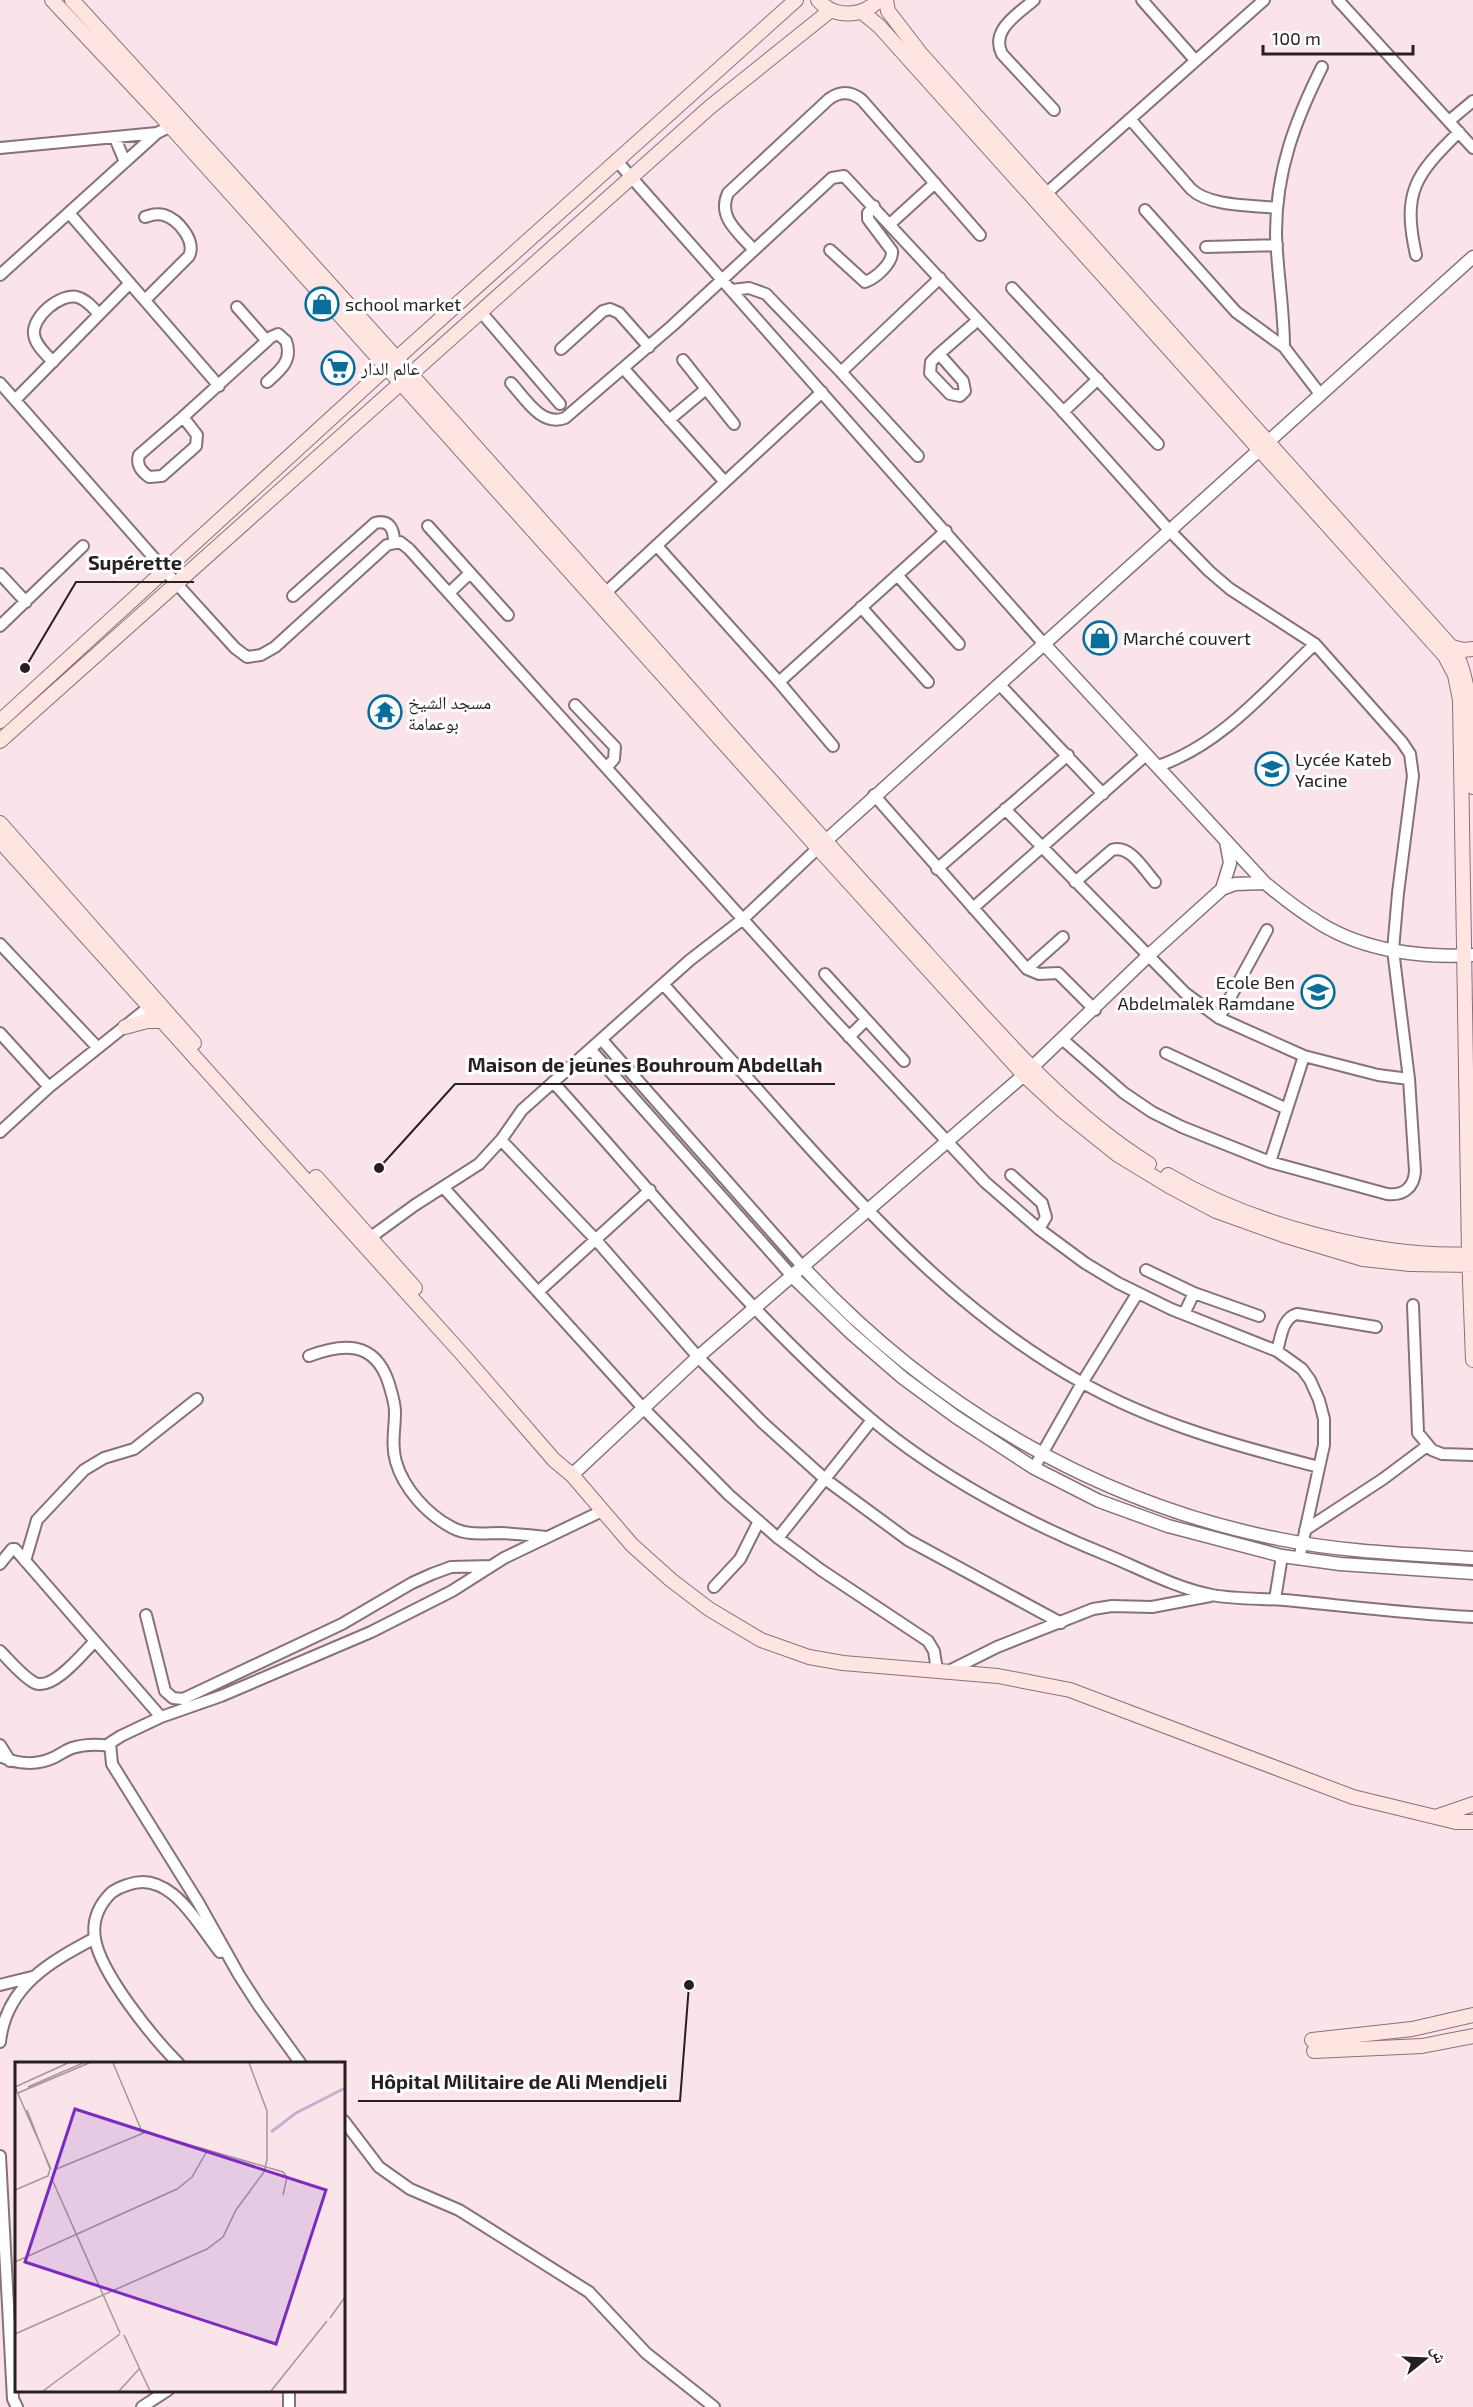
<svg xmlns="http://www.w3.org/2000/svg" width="1473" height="2407" viewBox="0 0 1473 2407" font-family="'Exo 2','Noto Naskh Arabic',sans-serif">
<rect width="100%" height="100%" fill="#fae4ea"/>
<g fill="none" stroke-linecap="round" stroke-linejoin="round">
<g stroke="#867278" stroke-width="14">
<path id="minor" d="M1034,0C1018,14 990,30 1002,54L1054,110
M1142,0L1195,60
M1338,0L1473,148
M1130,119L1191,189C1210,207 1252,205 1277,208
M1449,121L1473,101
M115,138L125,162
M0,148L157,133
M616,160L1044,644
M1040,199L1264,0
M1145,210L1236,312L1284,347L1320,394
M69,213L219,386
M890,224L935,183
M1206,247L1277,245
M753,249C738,232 717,217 728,193L829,99C840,91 851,91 862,100L980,235
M830,250L865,282C876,278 893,263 892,251L868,219V213L874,206
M1416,255C1402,192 1415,175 1459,132
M0,275L157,133L171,126L175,121
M1012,288L1158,444
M732,290L749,288L766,294L841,372L918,456
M145,300L189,256C196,241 179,220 164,215C157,213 151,215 145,217
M237,307L267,341
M481,312L560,404
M1284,347C1284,309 1277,271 1276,233C1276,171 1295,121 1322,67
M561,349L603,311L610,309L619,313L649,347
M939,354L963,381L965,391L960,396L950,394L930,373L931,362Z
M939,354L978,320
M683,360L734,424
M53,362C46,354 35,345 34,334C32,317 60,293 77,297C86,299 93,308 99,314
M624,369L724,481
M841,372L940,278
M0,383L176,583L235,648L247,657L261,655L275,647L387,545L400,542L409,549L831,1017L985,1182L1039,1229L1085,1263L1118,1283L1171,1309L1277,1351L1302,1369L1310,1380L1319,1400L1324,1419V1445L1299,1559
M511,383C525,398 541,427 565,418L672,326L832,178L844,176L1059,407L1169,530L1209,571L1230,589L1315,644L1402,742L1410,754L1413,776L1398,893L1393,950L1409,1079L1415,1171C1414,1188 1403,1196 1387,1194L1270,1162L1182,1127L1152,1112L1124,1093L1062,1039
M15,400L130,283
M1063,412L1098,379
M183,417L271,337L278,334L286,341C293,360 281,370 267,382
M183,417L197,435L196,446L162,476L149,477C141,471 136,465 139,455Z
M669,420L706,389
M428,526L508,615
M657,546L779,682L833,746
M0,574L26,602
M897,575L959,644
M450,592L470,573
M293,596L375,523C390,519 394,530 394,542
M601,597L822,392
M861,607L928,682
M0,626L83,546
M779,682L946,531
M1000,685L1103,794
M575,705L615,747L614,759L607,767
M1158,766C1221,745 1268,688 1315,644
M874,795L1027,969L1039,974L1058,973L1095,1010
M1005,809L1185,993L1219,1018L1304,1056L1378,1075L1409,1079
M937,869L1068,755
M1075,882L1112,850C1130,844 1144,870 1155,882
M973,908L1146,755
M0,944L98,1048
M1027,969L1063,937
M825,974L904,1061
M663,984C709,1035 754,1085 799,1136C884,1230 970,1320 1081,1382C1155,1424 1237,1446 1319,1467
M1219,1018L1267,930
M0,1033L49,1087
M849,1037L866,1020
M602,1040L802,1266
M591,1050L792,1276
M1166,1053L1287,1109
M553,1082C656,1196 753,1319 871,1419C937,1475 1027,1523 1107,1555C1141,1569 1176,1588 1212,1595C1239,1600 1268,1598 1295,1601C1355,1607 1413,1614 1473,1617
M0,1132L49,1087L154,1003
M501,1140L596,1240L698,1357L763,1423L825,1479L908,1540L1061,1623
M1270,1162L1304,1056
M1011,1175L1042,1203L1046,1217L1039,1229
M443,1187L643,1408L729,1495L778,1538L821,1570L928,1641L934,1651L937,1670
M371,1237L415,1205L479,1164L501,1140L522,1110L690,960L743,919L818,848
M1146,1270L1194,1293L1184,1314
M538,1292L650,1190
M1194,1293L1259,1316
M1413,1305L1418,1433L1432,1450L1442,1454L1473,1455
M1277,1351C1281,1338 1282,1318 1297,1314L1376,1327
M309,1356C343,1343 374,1341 388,1381C391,1391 395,1402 395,1412C395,1430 391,1444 396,1462C404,1489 427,1514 451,1527C467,1536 484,1533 501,1533C516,1534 531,1535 546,1537
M1034,1468L1082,1383L1137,1294
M1305,1530L1383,1479L1427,1446
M778,1538L872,1420
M25,1561L37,1520L84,1470L104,1458L134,1449L197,1399
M0,1564L12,1549H15L161,1717
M714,1587L740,1559L759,1521
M1275,1599L1282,1556
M146,1615L165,1691L173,1698L183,1699L342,1624L412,1583L432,1574L451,1567L491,1566
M0,1651C10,1661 23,1677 35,1683C53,1691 83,1653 95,1641
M949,1671L997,1647L1093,1609L1112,1606L1152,1607L1210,1596
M0,1745L10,1761
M0,1756C17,1764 37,1766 55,1757C61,1754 66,1750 72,1748C85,1744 97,1744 110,1746
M0,1985L32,1977
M0,2042C6,1986 50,1962 95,1938
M179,2064C153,2038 101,1974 95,1939C92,1921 99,1905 111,1893C116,1889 121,1887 127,1885C170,1868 198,1925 220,1952
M301,2064L259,2006L239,1975L198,1902L112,1764L110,1743L121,1736L161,1717L221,1696L371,1632L452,1591L504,1558L602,1511
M344,2121L379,2167L410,2189L459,2210L483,2225L589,2292L646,2353L714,2407
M0,2156L13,2399L17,2407
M289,2390V2407
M142,2407L168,2390"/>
</g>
<g stroke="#867278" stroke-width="15">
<path id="tertiary" d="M1044,644L1265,883C1283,898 1301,912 1321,924C1365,951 1422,958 1473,955
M819,847L1473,257
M1222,889L1230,863L1226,841
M802,1266C930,1404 1093,1502 1279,1539C1342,1552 1409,1554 1473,1558
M792,1276L851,1333L903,1378L956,1417L1034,1468L1099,1501L1168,1526L1282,1556L1340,1564L1473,1573
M572,1475L698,1357L1024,1075L1149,955L1222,889L1235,884L1265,883"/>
</g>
<g stroke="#867278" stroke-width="16">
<path id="secondary" d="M52,0L162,117L818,848L1024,1075L1063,1111L1118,1155L1169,1186L1216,1211L1283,1235L1363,1259L1410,1264L1473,1265
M72,0C293,241 511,485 727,731C794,807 862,881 929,956C997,1031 1063,1110 1149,1164
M818,0C835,19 862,17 879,0
M886,0L888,11L921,54L1455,651C1473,687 1472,744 1473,787
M862,12L879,26L1445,656L1455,675L1460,700L1469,1254L1473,1360
M1452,647L1463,650L1473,649
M0,721L386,368L796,0
M0,741L710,107L831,10
M0,823L194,1043
M0,841L463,1355L554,1460L572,1475L632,1545L671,1580L709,1609L761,1640L809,1657L843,1663L998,1676L1070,1690L1353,1797L1456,1822H1473
M125,1027L147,1021H162
M1168,1175C1250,1224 1378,1259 1473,1254
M316,1177L415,1288
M1438,1816L1473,1804
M1312,2040L1412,2029L1473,2015
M1314,2051L1422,2046L1473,2036"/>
</g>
<use href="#minor" stroke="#fff" stroke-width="10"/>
<use href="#tertiary" stroke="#fff" stroke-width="12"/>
<use href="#secondary" stroke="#ffe5e2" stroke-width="14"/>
</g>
<defs>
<g id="shop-ring" transform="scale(1.725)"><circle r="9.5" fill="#fff" stroke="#096e9b" stroke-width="1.5"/><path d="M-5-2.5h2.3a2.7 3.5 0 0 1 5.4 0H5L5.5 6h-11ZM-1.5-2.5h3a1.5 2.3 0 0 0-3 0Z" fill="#096e9b"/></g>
<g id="supermarket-ring" transform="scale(1.725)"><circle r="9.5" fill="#fff" stroke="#096e9b" stroke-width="1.5"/><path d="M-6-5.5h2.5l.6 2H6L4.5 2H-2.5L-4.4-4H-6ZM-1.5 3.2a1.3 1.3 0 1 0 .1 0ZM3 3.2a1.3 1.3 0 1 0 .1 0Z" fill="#096e9b"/></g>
<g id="temple-ring" transform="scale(1.725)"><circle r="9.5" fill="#fff" stroke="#096e9b" stroke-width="1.5"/><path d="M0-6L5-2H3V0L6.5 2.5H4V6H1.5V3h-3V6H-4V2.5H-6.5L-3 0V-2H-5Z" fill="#096e9b"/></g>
<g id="school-ring" transform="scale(1.725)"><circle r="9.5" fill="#fff" stroke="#096e9b" stroke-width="1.5"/><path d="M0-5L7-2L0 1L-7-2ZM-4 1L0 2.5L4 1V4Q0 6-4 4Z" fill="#096e9b"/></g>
</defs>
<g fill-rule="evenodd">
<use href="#shop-ring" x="322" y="304"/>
<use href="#supermarket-ring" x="338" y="368"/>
<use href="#shop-ring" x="1100" y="638"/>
<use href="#temple-ring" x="385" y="712"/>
<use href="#school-ring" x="1272" y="769"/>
<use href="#school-ring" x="1318" y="992"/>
</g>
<g text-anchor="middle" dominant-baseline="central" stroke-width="6" stroke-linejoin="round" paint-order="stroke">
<g font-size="18" fill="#271f21" stroke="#fff" text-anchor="start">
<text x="345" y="304">school market</text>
<text x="361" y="368">عالم الدار</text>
<text x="1123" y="638">Marché couvert</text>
<text x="408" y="702">مسجد الشيخ<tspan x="408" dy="21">بوعمامة</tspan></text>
<text x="1295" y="759">Lycée Kateb<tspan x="1295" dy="21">Yacine</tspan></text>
<text x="1295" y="982" text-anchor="end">Ecole Ben<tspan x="1295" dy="21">Abdelmalek Ramdane</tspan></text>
</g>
</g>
<g transform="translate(15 2062)">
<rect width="330" height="330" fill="#fae4ea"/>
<path fill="none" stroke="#c1b0ce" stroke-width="3" d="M256,70L281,51L330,26"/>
<path fill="none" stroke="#a6959a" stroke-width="1.5" d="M98,1L128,72M0,25L36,107M0,25L53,1M13,25L68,1M3,31L74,1M39,108L131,70L268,110L272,115L268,133M36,115L105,271M0,128L33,114L35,107L12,48M0,200L162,127L177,115L192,89M315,256L330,235M0,272L192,187L208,175L221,148L249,110L252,98V49L234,1M109,273L135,329M28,329L105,272M104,329L124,307M256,329L312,259"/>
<path fill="#7b2cbf" fill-opacity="0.15" stroke="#7b2cbf" stroke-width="3" d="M60,47L311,128L261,282L10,200Z"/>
<rect width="330" height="330" fill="none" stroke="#271f21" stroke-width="3"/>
</g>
<path fill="none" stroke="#271f21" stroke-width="2" d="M25 668L76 582H194M379 1168L455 1084H835M689 1985L680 2101H358"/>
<g fill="#271f21" stroke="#fff" stroke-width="2">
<circle cx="25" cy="668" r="6"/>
<circle cx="379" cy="1168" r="6"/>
<circle cx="689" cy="1985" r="6"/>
</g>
<g font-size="20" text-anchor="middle" font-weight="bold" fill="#271f21" stroke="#fff" stroke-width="6" stroke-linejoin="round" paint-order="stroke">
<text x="135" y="570">Supérette</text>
<text x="645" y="1072">Maison de jeunes Bouhroum Abdellah</text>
<text x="519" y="2089">Hôpital Militaire de Ali Mendjeli</text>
</g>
<g transform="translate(1425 2359) rotate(72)" stroke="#ffffff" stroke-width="4.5" paint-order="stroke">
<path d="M0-4.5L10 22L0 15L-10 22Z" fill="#271f21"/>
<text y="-9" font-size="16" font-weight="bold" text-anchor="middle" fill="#271f21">ش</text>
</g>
<path d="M1263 45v9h150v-9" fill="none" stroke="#271f21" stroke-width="3"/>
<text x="1272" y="45" font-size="18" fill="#271f21" stroke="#ffffff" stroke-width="4.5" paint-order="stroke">100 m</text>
</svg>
